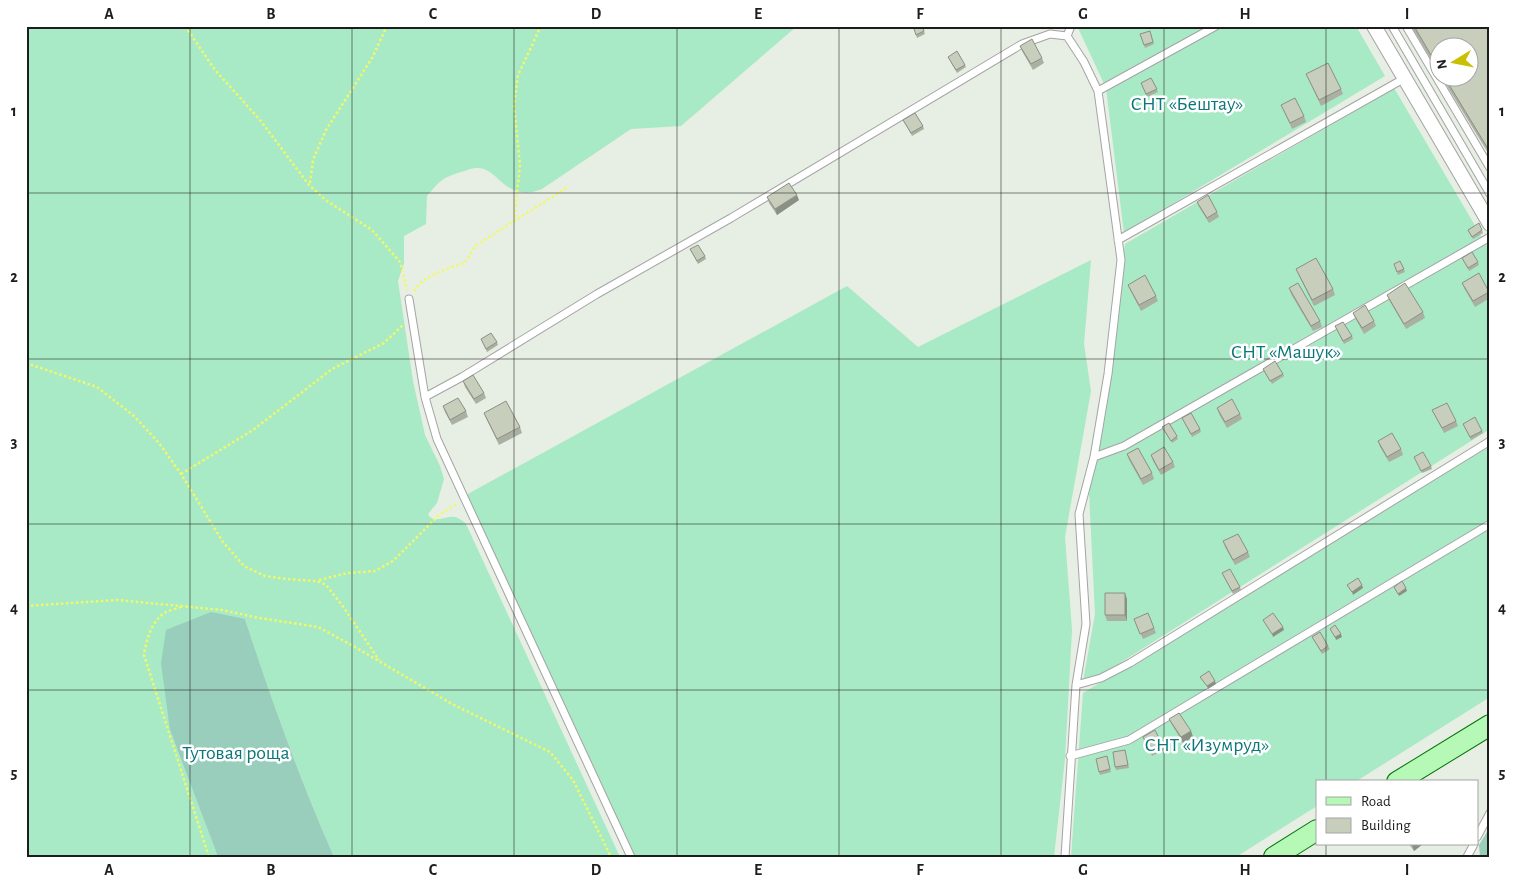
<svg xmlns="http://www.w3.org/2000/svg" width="1516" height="883" viewBox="0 0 1516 883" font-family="'Alegreya Sans',sans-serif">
<rect width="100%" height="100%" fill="#e7eee3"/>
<path fill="#a8e9c6" d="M26,26H797L681,126L631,129L542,189C504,204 499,166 476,168C471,168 465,171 461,172C441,178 440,181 427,196L426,224L404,236V263L398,281L413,381L425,435L440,466L444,479L437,503L428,514C434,525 445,515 455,517C459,518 463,521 466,524L620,857H334C300,780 271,699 245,619L170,730L218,857H26Z
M1081,26H1356L1385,76L1124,233L1106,88L1079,30Z
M1394,88L1490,251V429L1082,687L1095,614L1089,492L1125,244Z
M1091,260L1084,344L1091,391L1065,537L1072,630L1065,759L1054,857H631L466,495L847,286L918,347Z
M1490,446V697L1355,782H1317V806L1236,857H1071L1083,693Z"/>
<path fill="#98cebb" d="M211,612L245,619C271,699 300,780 334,857H218L170,730L161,663L166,630Z
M1490,827V857H1480L1479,845Z"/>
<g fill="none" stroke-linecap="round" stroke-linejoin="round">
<g stroke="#a4a4a4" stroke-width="9">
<path id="lane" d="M1392,26L1490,194
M1406,26L1490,168
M1067,36L1071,26
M1098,91L1216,26
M1118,240L1405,78
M409,299L425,397L437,439L631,857
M425,397L462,377L597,294L731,218L1022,44L1050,34L1067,36L1084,62L1098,91L1121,260L1108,374L1094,457L1079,514L1086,624L1076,685L1065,857
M1094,457L1124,446L1490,237
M1076,685L1101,678L1130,663L1490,441
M1070,756L1129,740L1490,524
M1477,837L1490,813
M1467,857L1474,844"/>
</g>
<g stroke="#a4a4a4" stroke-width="16">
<path id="street" d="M1374,26L1490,224"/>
</g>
<g stroke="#05730c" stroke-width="22">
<path id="secondary" d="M1397,782L1490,725
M1274,857L1317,830"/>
</g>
<path stroke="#f0f969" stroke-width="2.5" stroke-dasharray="2.5 2.5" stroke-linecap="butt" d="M185,26L215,70L260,120L309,185L327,201L372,230L400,262L407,290
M310,183L313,160L326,130L372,58L387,26
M514,222L520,165L514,106L518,75L541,26
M414,291C423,276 448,268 465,263L475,246L568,187
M26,363L97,387L134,416L159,443L181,474L223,542L244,566L265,576L286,579L317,581L326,585L342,605L379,660
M181,474L253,430L332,369L384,343L403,325
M319,580L348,573L375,571L393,561L439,515L458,503
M26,606L117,600L222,610L259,618L318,627L355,647L452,704L550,752L573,780L611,857
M181,607C177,609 170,610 166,612C152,620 146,640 144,655L209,857"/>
<use href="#lane" stroke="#fff" stroke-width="7"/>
<use href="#street" stroke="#fff" stroke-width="14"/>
<use href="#secondary" stroke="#b6f9b7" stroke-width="20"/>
</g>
<path fill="#abb1a2" d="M922,26L925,34L917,38L914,29Z
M1411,26H1489L1490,28V156L1442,78H1468L1438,48V71Z
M1150,31L1154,44L1145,48L1140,34Z
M1020,46L1042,58L1044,63L1033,70L1022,51Z
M948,57L965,65L966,67L957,73Z
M1306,74L1341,89L1343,94L1321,106Z
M1151,78L1158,92L1147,97L1141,83Z
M1281,105L1304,116L1306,122L1292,129Z
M903,120L923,126L924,129L912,136Z
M767,197L799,200L777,215L769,203Z
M1197,202L1217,212L1219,217L1209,223L1199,207Z
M1468,230H1482L1483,233L1473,239Z
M690,249L705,256L706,259L698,264Z
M1462,258L1478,262L1479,265L1469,271Z
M1400,261L1405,272L1398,275L1394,264Z
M1296,269L1333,289L1335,295L1314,306L1298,274Z
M1462,283L1489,292L1490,298L1475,307L1464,288Z
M1128,285L1156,296L1158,301L1141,311L1130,290Z
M1289,288L1320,321L1322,327L1313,331L1291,294Z
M1387,295L1423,312L1425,318L1406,329L1389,300Z
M1353,313L1374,321L1376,326L1364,334L1355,318Z
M1335,326L1352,336L1353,339L1344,344Z
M481,339L497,342L498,345L487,352Z
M1263,369L1283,374L1284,376L1272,384Z
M463,381L484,393L486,398L476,404L465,387Z
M443,406L466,411L468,417L452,425L445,412Z
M1217,408L1240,414L1242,419L1227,428L1219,414Z
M1432,410L1456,421L1458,426L1444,433Z
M484,413L520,427L522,433L499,445L486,418Z
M1182,418L1200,429L1201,432L1192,437Z
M1463,424L1482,431L1483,433L1471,440Z
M1162,427L1177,436L1178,439L1172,443Z
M1378,441L1401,449L1403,455L1389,462L1380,447Z
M1127,454L1152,473L1154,479L1143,485L1129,460Z
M1151,455L1173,462L1175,467L1161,475L1153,461Z
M1414,457L1431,466L1432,469L1422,473Z
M1223,541L1248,552L1250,557L1235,565L1225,547Z
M1222,573L1240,587L1241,590L1233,594Z
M1127,599V621H1107L1105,615Z
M1134,619L1154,628L1156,633L1143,639Z
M1312,637L1328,646L1330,649L1322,654Z
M1169,719L1191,731L1193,737L1183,743L1172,725Z
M1143,737L1162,744L1164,750L1152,756Z
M1125,750L1129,768L1116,770L1115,767Z
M1107,756L1111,772L1100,775L1099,772Z
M1409,844H1423L1414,851Z"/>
<path fill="#8b9084" d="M797,195L799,200L777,215L775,209Z
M1362,585L1363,588L1353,595L1352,592Z
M1406,588L1407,591L1399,596L1398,594Z
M1125,593L1127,599V621L1125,615Z
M1283,627L1284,630L1273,637L1272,634Z
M1341,634L1342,637L1336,640L1335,637Z
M1215,681L1216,684L1208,689L1207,686Z
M1191,731L1193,737L1183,743L1181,737Z
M1412,844H1423L1414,851Z"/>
<path fill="#c7cebc" stroke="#8b9084" d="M920,26H922L924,31L916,35L914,29Z
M1414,26H1489L1490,28V152L1445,78H1468V48H1438V67Z
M1150,31L1153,42L1144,45L1140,34Z
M1032,39L1042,58L1031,64L1020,46Z
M957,51L965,65L956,70L948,57Z
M1328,63L1341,89L1319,100L1306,74Z
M1151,78L1157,89L1146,94L1141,83Z
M1295,98L1304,116L1290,123L1281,105Z
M915,113L923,126L911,133L903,120Z
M789,183L797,195L775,209L767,197Z
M1208,195L1217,212L1207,218L1197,202Z
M1479,223L1482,230L1472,237L1468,230Z
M698,245L705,256L697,261L690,249Z
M1472,252L1478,262L1468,268L1462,258Z
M1316,258L1333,289L1312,300L1296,269Z
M1400,261L1404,269L1397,272L1394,264Z
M1479,273L1489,292L1473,301L1462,283Z
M1145,275L1156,296L1139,305L1128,285Z
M1298,283L1320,321L1311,326L1289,288Z
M1405,283L1423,312L1404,324L1387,295Z
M1365,305L1374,321L1362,328L1353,313Z
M1343,322L1352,336L1343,341L1335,326Z
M491,333L497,342L486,349L481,339Z
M1275,361L1283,374L1270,381L1263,369Z
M473,375L484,393L474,399L463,381Z
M458,398L466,411L450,420L443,406Z
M1232,399L1240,414L1225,422L1217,408Z
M506,401L520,427L497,439L484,413Z
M1447,403L1456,421L1442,428L1432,410Z
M1191,413L1200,429L1191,434L1182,418Z
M1475,417L1482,431L1470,437L1463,424Z
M1169,423L1177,436L1171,441L1162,427Z
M1392,433L1401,449L1387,457L1378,441Z
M1164,447L1173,462L1159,470L1151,455Z
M1138,448L1152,473L1141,479L1127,454Z
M1423,452L1431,466L1421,471L1414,457Z
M1238,534L1248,552L1233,560L1223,541Z
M1230,569L1240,587L1232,591L1222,573Z
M1358,578L1362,585L1352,592L1347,585Z
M1402,581L1406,588L1398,594L1394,587Z
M1105,593H1125V615H1105Z
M1148,613L1154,628L1140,634L1134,619Z
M1273,613L1283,627L1272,634L1263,620Z
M1335,625L1341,634L1335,637L1330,629Z
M1320,632L1328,646L1321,651L1312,637Z
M1209,671L1215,681L1207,686L1200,677Z
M1179,713L1191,731L1181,737L1169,719Z
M1155,730L1162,744L1150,751L1143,737Z
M1125,750L1128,765L1115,767L1113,752Z
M1107,756L1110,769L1099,772L1096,759Z"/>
<path fill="none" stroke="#1d1d1d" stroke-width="1" stroke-opacity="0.55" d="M190,26V857M352,26V857M514,26V857M677,26V857M839,26V857M1001,26V857M1164,26V857M1326,26V782M26,193H1490M26,359H1490M26,524H1490M26,690H1490M1326,844V857"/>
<g text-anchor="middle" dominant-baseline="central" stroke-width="5" stroke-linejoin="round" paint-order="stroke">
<g font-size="20" fill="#0c767a" stroke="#fff">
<text x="1187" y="104">СНТ «Бештау»</text>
<text x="1286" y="352">СНТ «Машук»</text>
<text x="1207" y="745">СНТ «Изумруд»</text>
<text x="236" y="753">Тутовая роща</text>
</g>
</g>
<rect width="1516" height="883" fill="none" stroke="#ffffff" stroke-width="55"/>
<rect x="1316" y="780" width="162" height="65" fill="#ffffff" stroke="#a5a5a5"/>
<rect x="1326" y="797" width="25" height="8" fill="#b6f9b7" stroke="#a5a5a5"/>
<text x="1361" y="806" font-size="15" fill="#1d1d1d">Road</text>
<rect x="1326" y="818" width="25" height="15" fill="#c7cebc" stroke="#a5a5a5"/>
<text x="1361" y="830" font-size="15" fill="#1d1d1d">Building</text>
<g transform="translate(1454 62) rotate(260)"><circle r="24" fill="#ffffff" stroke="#a5a5a5"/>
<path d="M0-4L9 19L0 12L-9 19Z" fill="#c9c001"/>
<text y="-8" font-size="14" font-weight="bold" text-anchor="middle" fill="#1d1d1d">N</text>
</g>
<rect x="28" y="28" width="1460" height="828" fill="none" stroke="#1d1d1d" stroke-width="2"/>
<g font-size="16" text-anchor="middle" font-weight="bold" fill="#1d1d1d">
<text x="109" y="19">A</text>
<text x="271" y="19">B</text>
<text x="433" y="19">C</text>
<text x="596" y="19">D</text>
<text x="758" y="19">E</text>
<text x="920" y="19">F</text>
<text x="1083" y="19">G</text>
<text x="1245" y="19">H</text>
<text x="1407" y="19">I</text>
<text x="14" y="116">1</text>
<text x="1502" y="116">1</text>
<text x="14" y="282">2</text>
<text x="1502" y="282">2</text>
<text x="14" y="447">3</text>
<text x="1502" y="447">3</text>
<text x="14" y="613">4</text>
<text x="1502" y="613">4</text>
<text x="14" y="778">5</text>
<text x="1502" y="778">5</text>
<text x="109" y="875">A</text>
<text x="271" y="875">B</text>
<text x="433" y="875">C</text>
<text x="596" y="875">D</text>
<text x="758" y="875">E</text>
<text x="920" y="875">F</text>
<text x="1083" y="875">G</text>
<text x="1245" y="875">H</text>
<text x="1407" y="875">I</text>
</g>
</svg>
